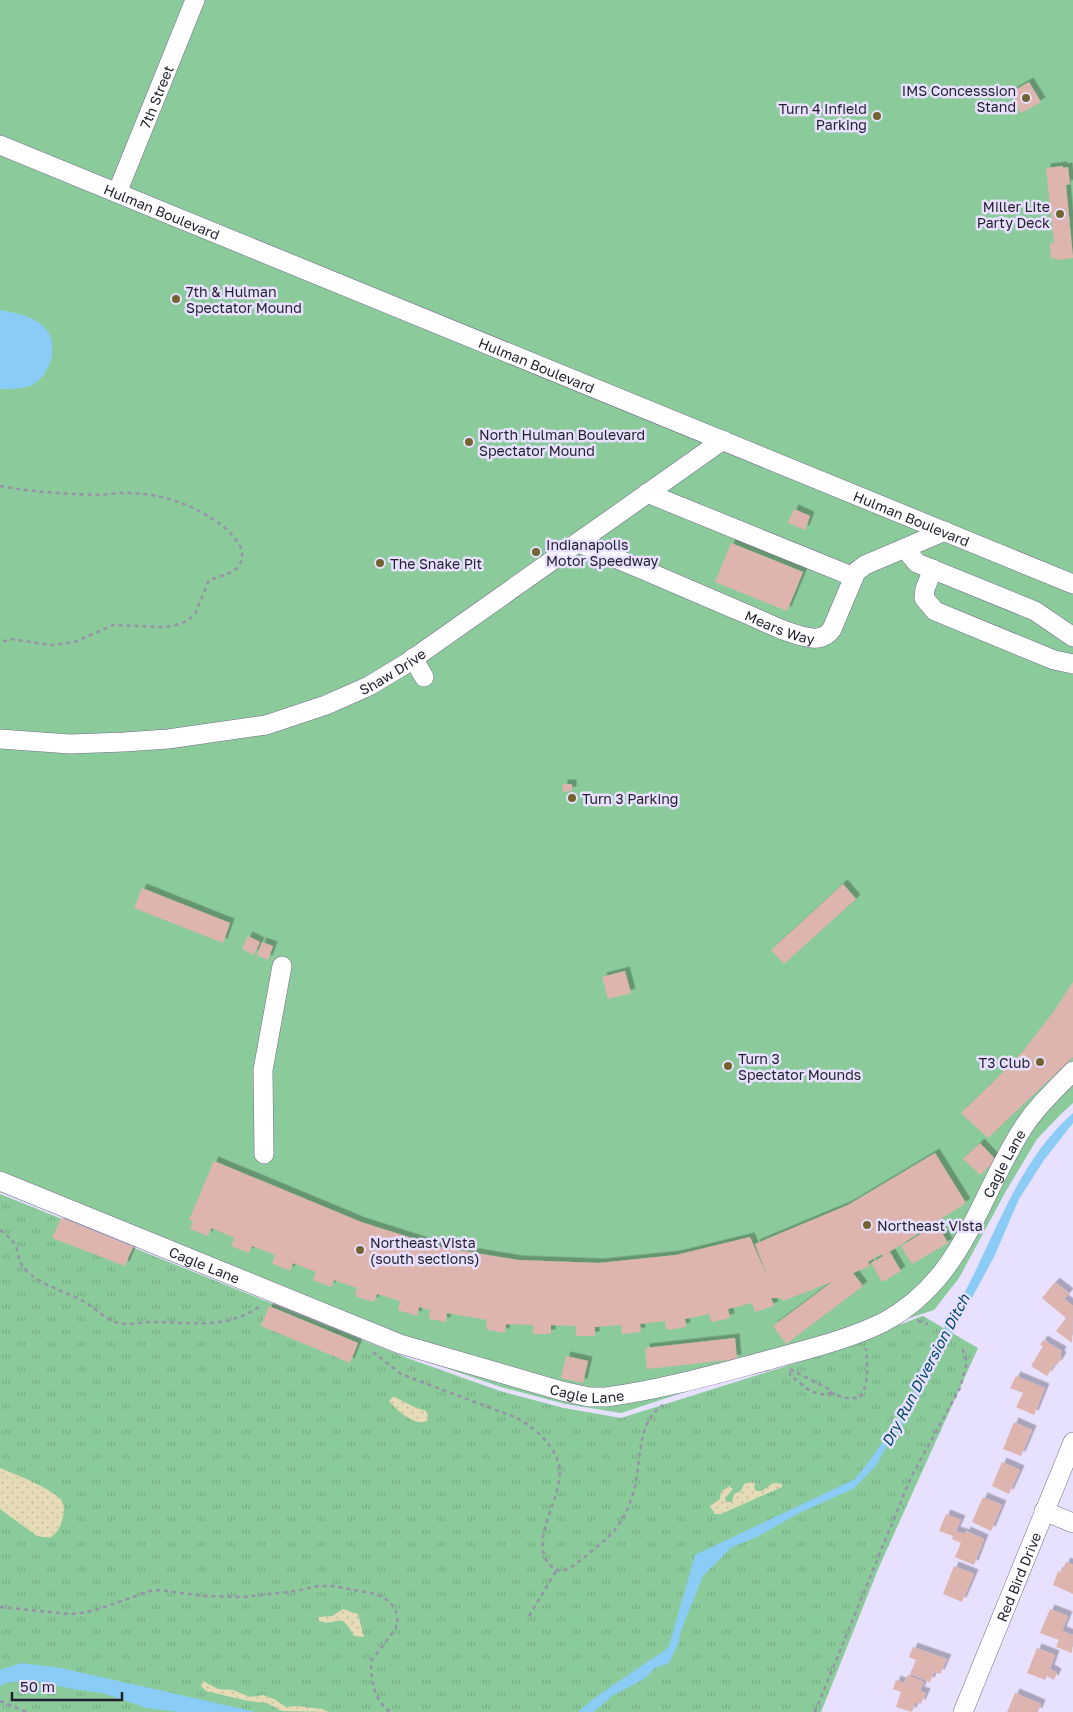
<svg xmlns="http://www.w3.org/2000/svg" width="1073" height="1712" viewBox="0 0 1073 1712" font-family="'Golos Text',sans-serif">
<defs>
<pattern id="grass-tufts" width="24" height="20" patternUnits="userSpaceOnUse" patternTransform="scale(1.25)"><rect width="24" height="20" fill="#8bcb9b"/><path d="M3 7l-1-3M5 7V3M7 7l1-3M15 17l-1-3M17 17v-4M19 17l1-3" fill="none" stroke="#78ae86"/></pattern>
<pattern id="sand-dots" width="8" height="8" patternUnits="userSpaceOnUse" patternTransform="scale(1.25)"><rect width="8" height="8" fill="#e5dcb7"/><path d="M2 2h.1M6 6h.1" fill="none" stroke="#c4bc9e" stroke-width="1.8" stroke-linecap="round"/></pattern>
<filter id="shadow"><feDropShadow dx="4.5" dy="-4.5" stdDeviation="0" flood-color="#0004"/></filter>
</defs>
<rect width="100%" height="100%" fill="#e7e0fe"/>
<path fill="url(#grass-tufts)" d="M0,1194L410,1359L500,1391L564,1408L621,1418L796,1363L923,1316L978,1348L879,1567L821,1712H0Z"/>
<path fill="url(#sand-dots)" d="M393,1397L397,1398L414,1407L426,1411L428,1416L427,1421C415,1427 396,1410 389,1401Z
M0,1468C13,1473 55,1490 62,1501C65,1507 64,1514 62,1520C60,1529 57,1533 49,1538L37,1536L0,1509Z
M752,1482L755,1483L754,1488L756,1491H762L773,1483L782,1484V1487L721,1514H715L710,1506L720,1499L721,1492L729,1486L733,1489L725,1498L726,1502H732L734,1494L741,1491L744,1484Z
M343,1609L358,1614L364,1637L354,1636C339,1608 339,1628 319,1621L318,1617L332,1616Z
M203,1681L218,1689L233,1690L250,1697L263,1695L274,1699L286,1707L298,1706L322,1709L329,1712L282,1711L267,1703L248,1701L206,1691L201,1686Z"/>
<path fill="#8bcb9b" d="M0,0H1073V1103L1061,1114L1037,1139L1006,1191L959,1278L934,1310L621,1413L565,1404L501,1387L411,1356L0,1192Z"/>
<path fill="#8accf5" d="M0,310C16,313 35,316 46,329C59,344 51,374 34,384C25,389 11,389 0,389Z
M1073,1113V1123L1044,1160L1019,1199L994,1257L924,1387L911,1414L885,1449L877,1464L855,1488L799,1513L757,1537L732,1547L703,1576L680,1633L679,1642L669,1663L655,1668L644,1679L612,1696L594,1712H578C600,1692 626,1677 650,1660C657,1655 663,1653 669,1646L695,1555L855,1479C879,1450 900,1417 917,1384C925,1368 931,1351 940,1336C950,1316 963,1297 973,1276C1001,1219 1024,1156 1073,1113Z
M21,1663L61,1668L256,1712H178L147,1708L102,1693L72,1689L32,1680L6,1683L0,1686V1670Z"/>
<path fill="#deb4ae" filter="url(#shadow)" d="M1029,82L1041,102L1021,113L1010,93Z
M1063,166V168L1068,167L1070,184L1066,185L1073,258L1057,260V258L1051,259L1050,243H1054L1046,168Z
M794,509L810,516L805,530L788,523Z
M731,543L803,572L787,611L715,582Z
M563,784H572V791L563,792Z
M843,884L856,899L784,964L771,950Z
M142,888L230,923L223,943L134,908Z
M248,936L260,942L254,955L242,949Z
M262,942L273,946L268,960L257,955Z
M625,971L631,993L608,999L602,977Z
M1073,982V1057L988,1138L961,1113L992,1083L1024,1050L1054,1011Z
M980,1143L996,1160L980,1175L963,1159Z
M935,1153L966,1203L883,1256L881,1254L868,1262L870,1266L853,1273L863,1286L786,1344L773,1326L832,1282L783,1301L781,1298H771L774,1306L755,1312L752,1303L728,1309L730,1318L711,1322L709,1314L685,1319L686,1327L668,1330L666,1328L665,1321L640,1324L641,1332L622,1334L621,1325L595,1327V1336H576V1326L551,1325V1334H533V1325L506,1324L505,1333L488,1330L486,1328L487,1320L447,1313L446,1322L430,1319L429,1317L430,1310L419,1307L417,1316L398,1310L400,1301L377,1294L374,1302L357,1297L355,1294L357,1288L334,1280L331,1287L315,1281L313,1280L316,1272L293,1263L290,1271L273,1264L272,1263L275,1255L252,1246L249,1253L231,1246L235,1238L211,1228L208,1236L190,1229L193,1221L189,1220L214,1161L361,1222L440,1247L518,1260L599,1263L676,1255L750,1237L768,1278L755,1244L848,1205Z
M61,1218L133,1247L125,1266L52,1238Z
M937,1224L948,1243L912,1264L901,1246Z
M890,1252L901,1271L882,1282L871,1263Z
M1055,1282L1069,1293L1064,1299L1073,1306L1072,1343L1056,1331L1066,1318L1042,1298Z
M269,1306L358,1343L350,1363L261,1326Z
M735,1338L737,1359L647,1369L645,1348Z
M1043,1340L1062,1351L1060,1355L1062,1357L1057,1365L1055,1364L1047,1376L1031,1366L1043,1346L1040,1345Z
M566,1356L588,1361L583,1383L561,1378Z
M1016,1376L1045,1388L1034,1415L1016,1407L1023,1393L1010,1388Z
M1014,1422L1032,1430L1021,1456L1003,1449Z
M1002,1462L1020,1470L1009,1494L992,1486Z
M983,1497L1002,1505L991,1531L972,1522Z
M946,1514L961,1520L956,1531L965,1534L966,1531L984,1539L974,1565L955,1557L961,1543L952,1539L953,1536L939,1531Z
M1066,1562L1073,1565V1594L1053,1585L1058,1571L1061,1573Z
M954,1566L974,1574L962,1602L943,1594Z
M1050,1609L1068,1616L1062,1631L1073,1635L1072,1653L1056,1647L1059,1640L1040,1633Z
M913,1647L947,1659L940,1674L934,1672L930,1682L910,1674L916,1660L909,1657Z
M1037,1648L1055,1655L1050,1669L1057,1673L1054,1680L1047,1676L1045,1680L1027,1673Z
M907,1675L924,1682L920,1691L926,1693L921,1704L916,1702L912,1712L896,1707L901,1692L893,1689L896,1680L904,1683Z
M1015,1693L1041,1704L1038,1712H1007Z"/>
<g fill="none" stroke-linecap="round" stroke-linejoin="round">
<g stroke="#726a8a" stroke-width="20">
<g id="minor">
<path id="s1" d="M0,145L1073,584"/>
<path id="s2" d="M117,193L195,0"/>
<path d="M647,493L854,577"/>
<path id="s3" d="M579,543C632,565 684,587 737,610C760,619 788,635 812,638C821,639 827,636 832,629L856,572L865,565L945,531"/>
<path d="M907,547L911,556L917,563L1035,611L1073,637"/>
<path d="M933,569L925,589L924,598L935,611L1054,660L1073,664"/>
<path d="M413,658L424,677"/>
<path id="s4" d="M0,739L70,744L124,742L168,739L266,725L326,705L369,686L407,663L723,440"/>
<path d="M264,1154L263,1070L282,966"/>
<path id="s5" d="M0,1181L400,1344L562,1391L589,1397H606C661,1390 716,1374 769,1360C807,1349 848,1340 884,1322C908,1309 928,1291 944,1270C976,1228 993,1175 1021,1131C1035,1108 1055,1090 1073,1071"/>
<path d="M1044,1511L1073,1523"/>
<path id="s6" d="M963,1712L1073,1442"/>
</g>
</g>
<path stroke="#9791a9" stroke-width="2.5" stroke-dasharray="4 4" stroke-linecap="butt" d="M0,486C32,492 66,494 99,495C106,495 114,493 121,493C159,492 194,504 224,527C231,533 243,545 242,555C242,573 222,575 209,580L195,614L187,621L176,625L164,627L113,625L75,642L52,645L10,639L0,643
M0,1230C5,1234 11,1238 14,1243C21,1254 15,1261 29,1273C44,1286 66,1292 83,1301C94,1307 104,1318 115,1322C127,1326 141,1322 153,1322C193,1322 225,1330 261,1306
M918,1321L928,1324
M373,1352L401,1374L517,1418C536,1429 553,1443 559,1465C566,1494 525,1543 552,1567C561,1576 572,1567 581,1560C600,1544 617,1533 627,1510C632,1499 636,1486 637,1474C641,1450 640,1420 663,1405
M790,1369L831,1390L829,1395C804,1393 809,1387 790,1376Z
M830,1392L844,1398H860C870,1380 867,1368 866,1348
M0,1607L69,1614L81,1613L96,1610L150,1591L161,1590L203,1596L243,1597L296,1591L318,1586H333L376,1594L385,1598L395,1608L398,1622L394,1631L371,1661C371,1681 374,1700 390,1712
M529,1616L556,1571
M0,1701L27,1712
M815,1712L911,1477L960,1388L967,1362L962,1348"/>
<use href="#minor" stroke="#fff" stroke-width="19"/>
</g>
<g fill="#726431" stroke="#e7e0fe" stroke-width="2">
<circle cx="1026" cy="98" r="5"/>
<circle cx="877" cy="116" r="5"/>
<circle cx="1060" cy="214" r="5"/>
<circle cx="176" cy="299" r="5"/>
<circle cx="469" cy="442" r="5"/>
<circle cx="536" cy="552" r="5"/>
<circle cx="380" cy="563" r="5"/>
<circle cx="572" cy="798" r="5"/>
<circle cx="1040" cy="1062" r="5"/>
<circle cx="728" cy="1066" r="5"/>
<circle cx="867" cy="1225" r="5"/>
<circle cx="360" cy="1250" r="5"/>
</g>
<g text-anchor="middle" dominant-baseline="central" stroke-width="5" stroke-linejoin="round" paint-order="stroke">
<g font-size="14" fill="#221f2c" stroke="#e7e0fe" text-anchor="start">
<text x="1016" y="90" text-anchor="end">IMS Concesssion<tspan x="1016" dy="16">Stand</tspan></text>
<text x="867" y="108" text-anchor="end">Turn 4 Infield<tspan x="867" dy="16">Parking</tspan></text>
<text x="1050" y="206" text-anchor="end">Miller Lite<tspan x="1050" dy="16">Party Deck</tspan></text>
<text x="186" y="291">7th &amp; Hulman<tspan x="186" dy="16">Spectator Mound</tspan></text>
<text x="479" y="434">North Hulman Boulevard<tspan x="479" dy="16">Spectator Mound</tspan></text>
<text x="546" y="544">Indianapolis<tspan x="546" dy="16">Motor Speedway</tspan></text>
<text x="390" y="563">The Snake Pit</text>
<text x="582" y="798">Turn 3 Parking</text>
<text x="738" y="1058">Turn 3<tspan x="738" dy="16">Spectator Mounds</tspan></text>
<text x="1030" y="1062" text-anchor="end">T3 Club</text>
<text x="877" y="1225">Northeast Vista</text>
<text x="370" y="1242">Northeast Vista<tspan x="370" dy="16">(south sections)</tspan></text>
</g>
<g font-size="14" fill="#221f2c" stroke="#e7e0fe">
<text stroke="none"><textPath href="#s2" startOffset="104">7th Street</textPath></text>
<text stroke="none"><textPath href="#s1" startOffset="175">Hulman Boulevard</textPath></text>
<text stroke="none"><textPath href="#s1" startOffset="580">Hulman Boulevard</textPath></text>
<text stroke="none"><textPath href="#s1" startOffset="985">Hulman Boulevard</textPath></text>
<text stroke="none"><textPath href="#s3" startOffset="218">Mears Way</textPath></text>
<text stroke="none"><textPath href="#s4" startOffset="405">Shaw Drive</textPath></text>
<text stroke="none"><textPath href="#s5" startOffset="1136">Cagle Lane</textPath></text>
<text stroke="none"><textPath href="#s5" startOffset="221">Cagle Lane</textPath></text>
<text stroke="none"><textPath href="#s5" startOffset="626">Cagle Lane</textPath></text>
<text stroke="none"><textPath href="#s6" startOffset="146">Red Bird Drive</textPath></text>
</g>
<g font-size="15" font-style="italic" fill="#00496a" stroke="#e7e0fe">
<text transform="translate(925 1370) rotate(-62)">Dry Run Diversion Ditch</text>
</g>
</g>
<path d="M12 1692v8h110v-8" fill="none" stroke="#221f2c" stroke-width="2.5"/>
<text x="20" y="1692" font-size="15" fill="#221f2c" stroke="#e7e0fe" stroke-width="4" paint-order="stroke">50 m</text>
</svg>
